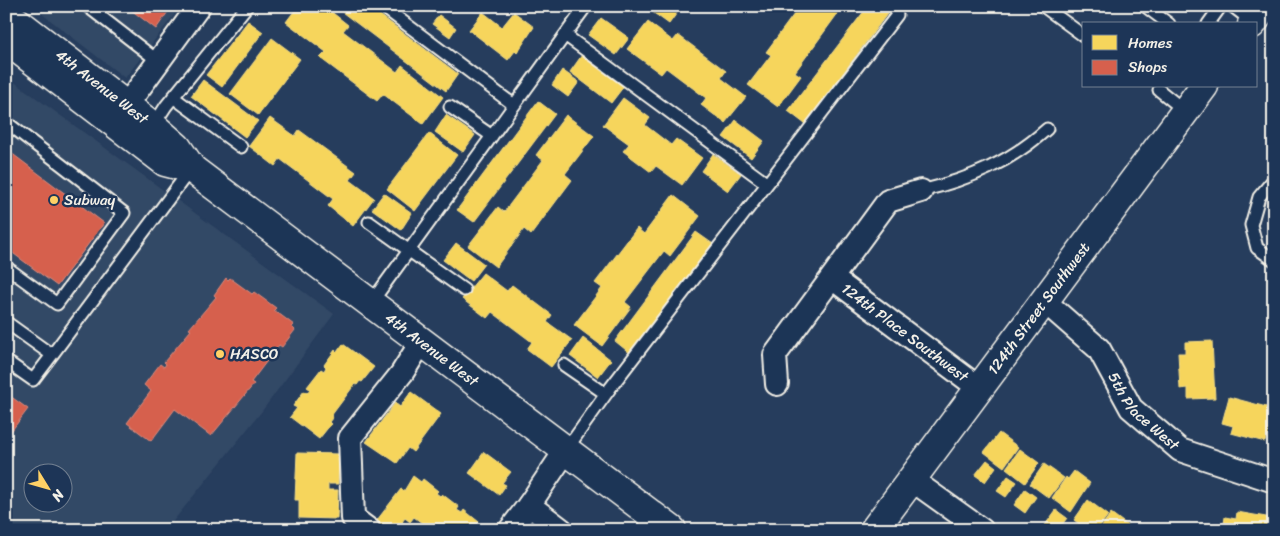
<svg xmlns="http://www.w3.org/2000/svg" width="1280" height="536" viewBox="0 0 1280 536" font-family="Sriracha,sans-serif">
<rect width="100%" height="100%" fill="#263d5d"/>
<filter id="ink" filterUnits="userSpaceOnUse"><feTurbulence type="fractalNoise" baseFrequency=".02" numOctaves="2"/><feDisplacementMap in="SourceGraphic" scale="10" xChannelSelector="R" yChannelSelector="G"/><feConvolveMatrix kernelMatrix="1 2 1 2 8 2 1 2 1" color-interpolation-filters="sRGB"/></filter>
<g filter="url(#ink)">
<path fill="#334966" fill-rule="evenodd" d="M32,6H181L125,78Z
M6,76L334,314L262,411L166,530H6ZM32,474H62V504H32Z"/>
<path fill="#f6d55c" stroke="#f5dd86" d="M298,6H324L348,25L343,31L397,72L402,65L443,97L423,124L383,94L377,101L320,58L326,52L286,22Z
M334,6H368L458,74L446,91Z
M644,6H682L669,24Z
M800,6H854L848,14L841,9L795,72L801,76L778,107L748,85L771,55L766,52Z
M868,6H893L805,124L788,111Z
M483,12L502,27L514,12L534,27L517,53L515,51L508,60L469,30Z
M439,15L456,28L450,37L432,24Z
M601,18L629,38L616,55L588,35Z
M248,21L263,32L222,87L206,75Z
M648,22L673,41L678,35L726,71L721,78L746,97L725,123L701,105L706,98L666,68L661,74L627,49Z
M272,38L300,59L258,115L230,94Z
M582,55L624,86L611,103L570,72Z
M562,70L579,82L568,97L552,85Z
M203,80L258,121L245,137L191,96Z
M623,98L650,118L645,125L671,145L676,139L702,158L682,185L656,166L651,172L623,151L629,144L603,125Z
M538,101L555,114L474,222L457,210Z
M446,115L475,135L463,152L435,132Z
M566,115L594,136L565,174L572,180L531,235L524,229L496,267L468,246L498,207L504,212L543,160L536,155Z
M270,118L295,136L299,130L356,172L350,180L374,198L353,226L328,206L333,199L280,159L275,166L249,146Z
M736,120L764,141L751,158L723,137Z
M429,133L457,155L415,211L387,189Z
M713,154L741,174L728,191L701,171Z
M384,193L412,213L401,230L372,209Z
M673,195L700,216L670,256L664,251L625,302L631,307L602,346L574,325L602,288L595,283L637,228L644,234Z
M696,232L713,244L631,354L615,341Z
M456,243L484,264L471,281L443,260Z
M483,273L507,291L512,285L552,315L547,322L572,340L551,367L527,349L532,342L492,312L487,318L462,299Z
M583,338L611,360L598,377L570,356Z
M1212,341L1215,398L1188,399V388L1180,389L1178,353H1185V342Z
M343,344L374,367L362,382L360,381L357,385L355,384L331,416L333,417L329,422L331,424L319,439L290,417L297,408L293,406L304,391L307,393L310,389L307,387L321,369L324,371L326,367L324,365L335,350L337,352Z
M411,392L441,414L413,452L408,448L397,463L366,442L395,403L400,407Z
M1229,397L1274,409V437L1267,435L1265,442L1231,433L1233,426L1222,423Z
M999,433L1018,447L1004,467L984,452Z
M1020,449L1039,463L1025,483L1006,468Z
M484,452L511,472L502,483L506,485L499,495L469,473Z
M297,453L339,454L338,484H328V490H338L337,519L299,518V500H295Z
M987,460L996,467L985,482L975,475Z
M1044,464L1064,478L1049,498L1030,484Z
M1074,471L1090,483L1071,512L1052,498L1066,477L1068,479Z
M413,476L421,482L423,479L438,491L436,493L440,496L442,494L459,507L457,510L462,513L464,510L479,522L476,525L483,530H431L414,517L410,522L405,518L402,522L409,527L406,530H382L374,524L401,489L404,491Z
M1008,476L1017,482L1006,497L997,491Z
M1025,489L1036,497L1025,513L1014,505Z
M1088,500L1108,515L1097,530H1087L1074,520Z
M1056,510L1067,518L1058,530H1051L1045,525Z
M1237,512L1272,518L1271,525L1274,526V530H1223L1225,517L1236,519Z
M1111,513L1131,528L1129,530H1099Z"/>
<path fill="#d6604d" stroke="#df8c7c" d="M126,6H172L156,29Z
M6,149L104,223L57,286L6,248Z
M226,278L228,280L230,278L252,294L254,292L276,308L274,310L294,325L292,327L295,330L282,347L279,345L251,382L254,384L211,436L175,409L151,441L127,423L151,391L144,385L160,364L164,367L166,364L164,362L191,330L189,329L216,297L214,295Z
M6,393L28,409L6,438Z"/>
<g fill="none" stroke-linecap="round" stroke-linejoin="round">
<g stroke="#f4f1e8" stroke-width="15">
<path id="service" d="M87,6L158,61
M382,6L514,105
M1043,6L1084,36
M1145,6L1169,24
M1232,6L1253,22
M1208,24L1221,6
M565,35L766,183
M1159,90L1185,111
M173,97L241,147
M450,107L492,136
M6,122L124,213L57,304L6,267
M153,126L166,106L247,6
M1274,179L1259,197L1251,225L1257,248L1274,260
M921,191C970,179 1009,163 1047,129
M369,222L464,290
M371,303L586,6
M6,322L52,355L190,170
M6,361L33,380L52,355
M564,365L606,394
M566,450L611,387L897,15"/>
</g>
<g stroke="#f4f1e8" stroke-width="26">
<g id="minor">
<path d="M126,106L199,6"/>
<path id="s1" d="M832,278L979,388"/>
<path id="s2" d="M1043,300L1099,349L1131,408L1180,450L1274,481"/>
<path d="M777,384L775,355L888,201L921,191"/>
<path d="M912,480L982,530"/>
<path d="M529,505L566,450"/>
<path d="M369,530L353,518L350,438L402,373L422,341"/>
<path d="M510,530L529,505L562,530"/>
</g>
</g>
<g stroke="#f4f1e8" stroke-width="31">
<g id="tertiary">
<path id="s3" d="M6,13L153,126L177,147L192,169L672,530"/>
<path d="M1252,24L1265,6"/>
<path d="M6,40L165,162L192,169"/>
<path id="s4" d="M874,530L1204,86"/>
</g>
</g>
<use href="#service" stroke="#1d3557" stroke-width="11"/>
<use href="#minor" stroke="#1d3557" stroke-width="22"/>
<use href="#tertiary" stroke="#1d3557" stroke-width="28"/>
</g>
</g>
<g fill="#ffd166" stroke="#1d3557" stroke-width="2">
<circle cx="54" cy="200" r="5"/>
<circle cx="220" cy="354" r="5"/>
</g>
<g text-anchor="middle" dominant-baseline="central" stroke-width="5" stroke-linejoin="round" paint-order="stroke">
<g font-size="15" fill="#f4f1e8" stroke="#1d3557">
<text stroke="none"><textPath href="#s3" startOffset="121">4th Avenue West</textPath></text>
<text stroke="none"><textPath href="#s4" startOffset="276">124th Street Southwest</textPath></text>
<text stroke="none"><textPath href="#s1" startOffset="91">124th Place Southwest</textPath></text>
<text stroke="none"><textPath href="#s3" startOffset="544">4th Avenue West</textPath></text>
<text stroke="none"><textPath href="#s2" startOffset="152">5th Place West</textPath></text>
</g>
<g font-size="15" fill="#f4f1e8" stroke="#1d3557" text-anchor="start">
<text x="64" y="200">Subway</text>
<text x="230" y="354">HASCO</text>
</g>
</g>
<rect width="1280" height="536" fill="none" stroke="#1d3557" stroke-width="25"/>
<rect x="12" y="12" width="1255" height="511" fill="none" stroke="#f4f1e8" stroke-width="2" filter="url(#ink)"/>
<rect x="1082" y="22" width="175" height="65" fill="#1d3557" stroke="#738091"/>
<rect x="1092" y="35" width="25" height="15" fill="#f6d55c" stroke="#738091"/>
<text x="1128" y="48" font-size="15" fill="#f4f1e8">Homes</text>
<rect x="1092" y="60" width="25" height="15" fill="#d6604d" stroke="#738091"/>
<text x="1128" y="72" font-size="15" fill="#f4f1e8">Shops</text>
<g transform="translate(48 488) rotate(127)"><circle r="24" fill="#1d3557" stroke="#738091"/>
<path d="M0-4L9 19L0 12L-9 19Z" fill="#ffd166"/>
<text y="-8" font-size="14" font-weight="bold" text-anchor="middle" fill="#f4f1e8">N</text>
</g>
</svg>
